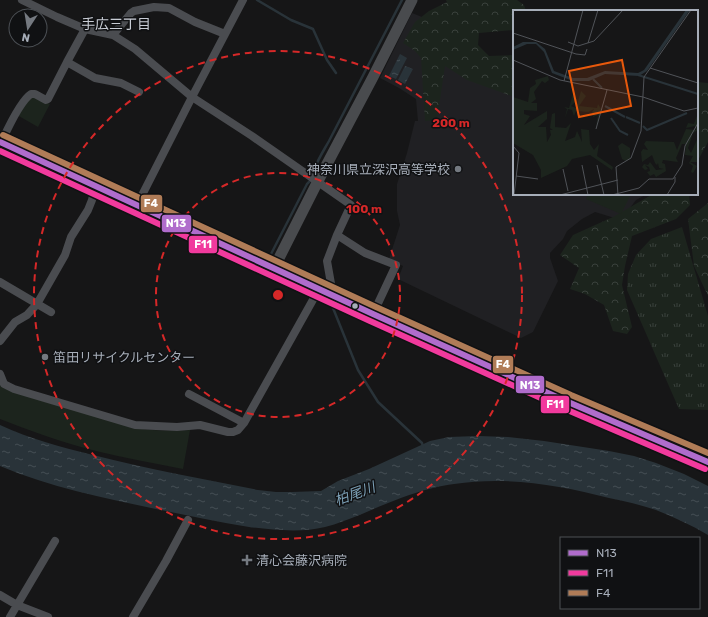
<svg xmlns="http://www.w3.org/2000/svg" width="708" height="617" viewBox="0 0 708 617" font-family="Rubik,'Noto Sans JP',sans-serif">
<defs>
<pattern id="grass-tufts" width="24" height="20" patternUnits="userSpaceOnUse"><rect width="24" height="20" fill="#1c241d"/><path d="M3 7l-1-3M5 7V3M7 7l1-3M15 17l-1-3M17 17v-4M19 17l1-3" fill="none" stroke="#3a413c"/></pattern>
<pattern id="forest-crowns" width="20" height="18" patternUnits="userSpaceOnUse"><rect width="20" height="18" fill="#1c241d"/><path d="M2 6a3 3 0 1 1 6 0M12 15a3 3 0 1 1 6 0" fill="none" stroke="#3a413c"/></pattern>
<pattern id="water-ripples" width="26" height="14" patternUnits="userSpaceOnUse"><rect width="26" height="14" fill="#293339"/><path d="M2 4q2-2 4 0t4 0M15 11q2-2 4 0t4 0" fill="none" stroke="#454e54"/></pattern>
</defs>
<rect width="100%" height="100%" fill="#161617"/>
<path fill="#202023" d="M412,13L437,23L514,94V194H647L636,200L621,220L595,212L582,219L567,231L563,239L550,253V258L558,281L533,332L521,338L398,279L403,266L389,259L400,225L397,211V184L407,153L415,121H418L416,99L399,88L380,78Z"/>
<path fill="url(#grass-tufts)" d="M682,227L708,316V410L679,409L627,290L628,274L636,255L651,239Z"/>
<path fill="url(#forest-crowns)" d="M446,0H517L524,5L526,11H514V30L479,33L478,45L489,56L514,55V97L467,80L445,66L437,120L425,121L421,58L415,51L403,43L415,22L429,11L447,2Z
M697,82L708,83V142L697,162Z
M653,194H689L690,205L676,219L632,236L625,266L622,285L632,327L627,334L613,331L604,305L585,294L570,289L579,268L560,255L573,235L613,217Z
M708,203V296L694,266L688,219Z"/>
<path fill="#1c241d" d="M30,97L37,98L50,104L38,127L17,115Z
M588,194H631L621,214L586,199Z
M0,382L135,428C154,431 172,431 190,430L183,469C154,463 125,458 96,451C63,443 31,431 0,419Z"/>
<path fill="url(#water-ripples)" d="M400,54L407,58L396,79L389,76Z
M405,66L413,69L405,84L398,80Z
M0,425C30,439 61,447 93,455C148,469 203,479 258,490L276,492H292L321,491L338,481L369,469L430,441L449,437L478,436L508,437L544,441L609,451L634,456L656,463L684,474L708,486V535C691,525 674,517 656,510C641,505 625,501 609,498C559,485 506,476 454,484C447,485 439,486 433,488C408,494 385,504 362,514C349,519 337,524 325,527C301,533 273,530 249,527C218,522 187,515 156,509C103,498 50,487 0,466Z"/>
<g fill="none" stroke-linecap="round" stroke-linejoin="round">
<path stroke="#293339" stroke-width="2.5" d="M257,0L291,20L313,29L327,60L336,73
M271,254L307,184C313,179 313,175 315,168C318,159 324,150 329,141C353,94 378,47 402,0
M333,308L358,370L378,402L422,443L423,447"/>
<path stroke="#4a4c50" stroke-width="8" d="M22,0L57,17L85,29L113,35L135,49L192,97L252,136L351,205L337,235L365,253L396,265L373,314
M85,29L67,62L95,78L121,83L139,92
M113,35L131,13L134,11L154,7L169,8L195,22L225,34
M1,143C7,130 20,101 31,94H35L46,100L48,99L67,62
M137,205L192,97L243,0
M0,282L51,312
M333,295L327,261L337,235
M0,341L15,322L27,315L37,304L65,255L71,237L88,210L92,200L95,186
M0,374L4,384L14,389L135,425L177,427L200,425L228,432H233L238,430L244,423L319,289
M189,394L244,423
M0,595L17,605L48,617
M10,617L55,541
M133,617L166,561L188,520"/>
<path stroke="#494b4e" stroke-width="11" d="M274,268L318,181L373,77L412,0"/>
<path stroke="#48494b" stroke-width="13" d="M0,142L373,314L568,402L708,462"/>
<g stroke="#101113" stroke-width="9">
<path id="bus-1" d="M0,142L373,314L568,402L708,462"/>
</g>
<g stroke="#101113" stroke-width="9">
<path id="bus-2" d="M0,151L370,321L565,409L705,469"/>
</g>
<g stroke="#101113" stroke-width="9">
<path id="bus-3" d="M3,135L376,307L571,395L708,453"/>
</g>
<use href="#bus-1" stroke="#b06ccc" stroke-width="6"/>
<use href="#bus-2" stroke="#f13a9d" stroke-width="6"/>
<use href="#bus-3" stroke="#b07c57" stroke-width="6"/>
</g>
<g fill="none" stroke="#d62828" stroke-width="2" stroke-dasharray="7 5">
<circle cx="278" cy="295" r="122"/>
<circle cx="278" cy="295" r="244"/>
</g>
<g fill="#747980" stroke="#101113" stroke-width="1.5">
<circle cx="458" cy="169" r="4"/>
<circle cx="45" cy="357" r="4"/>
<path d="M245 554h4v4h4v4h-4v4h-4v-4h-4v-4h4z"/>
</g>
<circle fill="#a7aeb9" stroke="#101113" stroke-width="1.5" cx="355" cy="306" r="3.5"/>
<g text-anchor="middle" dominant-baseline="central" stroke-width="3" stroke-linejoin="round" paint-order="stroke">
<g font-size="13" fill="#a7aeb9" stroke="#101113" text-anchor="start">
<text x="450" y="169" text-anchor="end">神奈川県立深沢高等学校</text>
<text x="53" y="357">笛田リサイクルセンター</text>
<text x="256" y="560">清心会藤沢病院</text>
</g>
<g font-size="14" fill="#c8ccd4" stroke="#101113">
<text x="116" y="24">手広三丁目</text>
</g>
<g font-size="14" font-style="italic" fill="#7ca0b6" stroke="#101113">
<text transform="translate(355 494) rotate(-20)">柏尾川</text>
</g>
</g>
<g transform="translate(513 10)">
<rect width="185" height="185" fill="#161617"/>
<path d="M35,66L36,70L32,73L29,71L21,82L23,89L18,93H24V101L11,100V104L17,106L11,115L34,101V109L25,117H33L34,132L38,125L37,120H40L37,118L39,104L42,103V117L53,118L58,113L52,131L62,127L64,121L69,132L68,119L76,120L77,134L81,140L86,134L84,146L100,157L99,160L77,145L59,149L54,156L28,168V160L20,145L0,133V87L15,92L17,78L23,74L22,70ZM68,81L73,86L66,96L84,98L85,94L88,99L83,117L85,105L80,107L79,102L81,99L75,102L63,101L61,106L59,100L55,99L52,108L54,99L51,97L56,98L60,84L64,90L58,96L63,98ZM185,103V120L180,123L175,138L178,143L184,130L185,152H177L184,156L180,163L178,162L180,156L176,153L180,146L172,145L173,134H169L163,148L165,152L150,150L149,153L152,154L153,161L143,167L141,164L137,166L134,162L137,161L136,157L132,155L135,159L132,160L129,157L131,154L135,155L137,152L143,160L151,159L146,158L145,153L144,155L142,153L139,145L129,152L128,142L130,139L135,140L131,134L133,131L161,132L164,140L173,119L183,120L182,116L173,118L175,113L181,114ZM109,133L117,138V149L113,151L109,149L105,136Z" fill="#1c241d"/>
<path d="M173,0H177L134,61L126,66L92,64L76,71H60L39,63L31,42L23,34H14L0,40V37L10,32H23L32,39L41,61L60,68H74L92,61L125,63L131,60Z" fill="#293339"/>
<path fill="none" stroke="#293339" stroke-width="2" d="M125,65L185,84M80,69L89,78M92,96L112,107M113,107L127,113M98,108L107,121L115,125M130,116L134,120L174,103"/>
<path fill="none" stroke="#505358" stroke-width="1" d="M0,23L63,44L72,45L74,39M55,32L65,36L81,31L110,0M75,33L85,0M0,50L47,70L130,87L171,101L185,98M137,58L185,73M51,71L70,0M83,119L94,80M0,136L6,143L1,185M69,155L75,185M84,155L91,185M50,159L55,181M3,166L25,169M47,185L105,170M99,185L126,178L136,169H160L169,155L172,136L185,113M105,185L103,157L118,148L128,121L131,67L178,0M154,185L162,172V167"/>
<path fill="#e8590c" fill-opacity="0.15" stroke="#e8590c" stroke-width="2" d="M109,50L118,96L66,107L56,61Z"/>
<rect width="185" height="185" fill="none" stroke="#a7aeb9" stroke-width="2"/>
</g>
<circle cx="278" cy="295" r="6" fill="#d62828" stroke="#101113" stroke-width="2"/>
<g font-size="12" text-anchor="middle" font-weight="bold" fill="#d62828" stroke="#101113" stroke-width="3" stroke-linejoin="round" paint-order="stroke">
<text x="451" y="127">200 m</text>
<text x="364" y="213">100 m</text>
</g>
<g stroke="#101113" stroke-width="1.5">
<rect x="140" y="194" width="23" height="19" rx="4" fill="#b07c57"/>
<rect x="161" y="214" width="31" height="19" rx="4" fill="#b06ccc"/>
<rect x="188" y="235" width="30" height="19" rx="4" fill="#f13a9d"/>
<rect x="492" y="355" width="22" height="19" rx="4" fill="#b07c57"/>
<rect x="515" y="375" width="30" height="19" rx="4" fill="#b06ccc"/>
<rect x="540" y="395" width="30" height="19" rx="4" fill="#f13a9d"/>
</g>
<g font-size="11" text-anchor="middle" font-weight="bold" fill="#fff">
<text x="151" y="207">F4</text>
<text x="176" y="227">N13</text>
<text x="203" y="248">F11</text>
<text x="503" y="368">F4</text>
<text x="530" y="389">N13</text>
<text x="555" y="408">F11</text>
</g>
<rect x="560" y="537" width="140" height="72" fill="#101113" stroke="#4c5055"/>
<rect x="568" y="550" width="20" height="6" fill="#b06ccc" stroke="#4c5055"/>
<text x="596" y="557" font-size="12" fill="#a7aeb9">N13</text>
<rect x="568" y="570" width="20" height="6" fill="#f13a9d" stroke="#4c5055"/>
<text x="596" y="577" font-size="12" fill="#a7aeb9">F11</text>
<rect x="568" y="590" width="20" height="6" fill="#b07c57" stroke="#4c5055"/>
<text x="596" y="597" font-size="12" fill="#a7aeb9">F4</text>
<g transform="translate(28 28) rotate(192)"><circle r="19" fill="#101113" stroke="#4c5055"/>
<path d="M0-3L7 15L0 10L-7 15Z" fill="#747980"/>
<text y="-6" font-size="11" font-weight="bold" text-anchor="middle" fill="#a7aeb9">N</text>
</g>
</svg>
